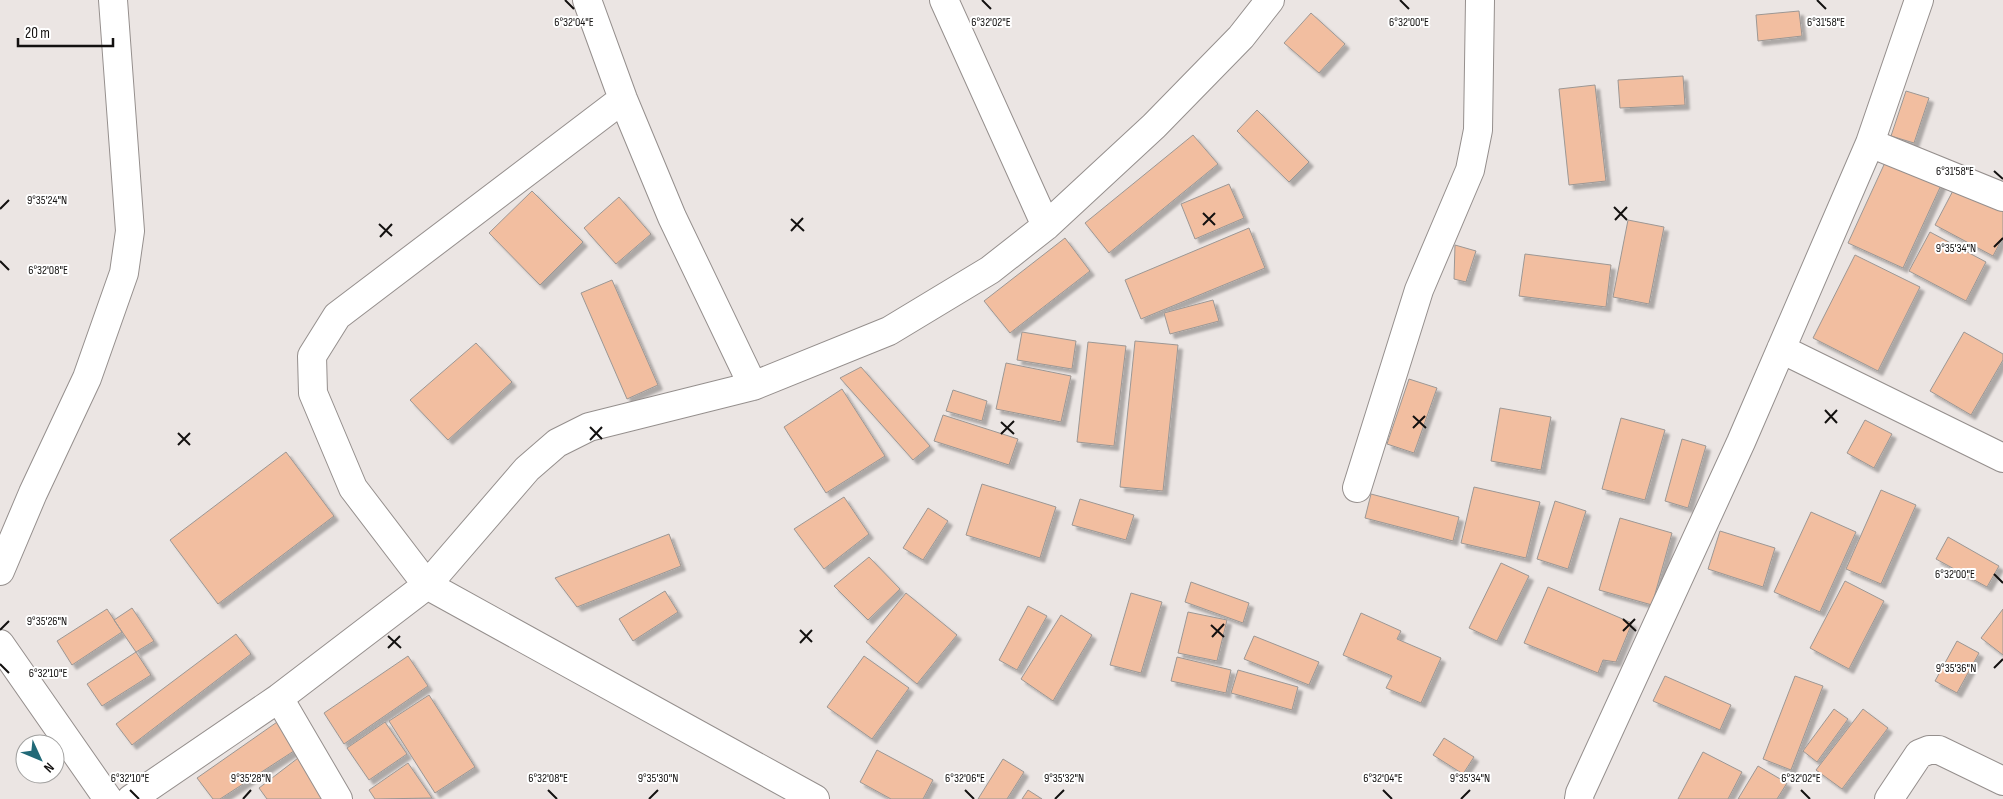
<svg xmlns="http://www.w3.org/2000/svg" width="2003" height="799" viewBox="0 0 2003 799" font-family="'Sofia Sans Condensed',sans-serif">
<defs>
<filter id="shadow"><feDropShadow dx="4.5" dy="4.5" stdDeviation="1" flood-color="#0004"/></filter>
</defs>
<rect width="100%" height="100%" fill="#ebe5e3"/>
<path fill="#f2bea0" stroke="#9c9794" filter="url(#shadow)" d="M1799,11L1802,36L1758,41L1756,15Z
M1311,13L1345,44L1319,73L1284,43Z
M1683,76L1685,105L1620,108L1618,80Z
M1595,85L1606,181L1569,185L1559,89Z
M1906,91L1929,98L1914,143L1891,136Z
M1257,110L1309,162L1289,182L1237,131Z
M1193,135L1218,164L1109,253L1085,223Z
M1888,156L1943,181L1903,268L1848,243Z
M1957,183L2003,207V237L1993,256L1935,225Z
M1229,184L1244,218L1195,239L1181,204Z
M532,191L583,242L540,285L489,233Z
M619,197L651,234L616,264L584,228Z
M1628,220L1664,227L1649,304L1613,297Z
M1249,228L1265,268L1141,319L1125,280Z
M1930,232L1986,262L1966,301L1909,271Z
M1065,238L1090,271L1010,333L984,301Z
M1455,245L1476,251L1466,282L1454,279Z
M1525,254L1611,265L1606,307L1519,296Z
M1855,255L1920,287L1878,371L1813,338Z
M612,280L658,385L627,399L581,293Z
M1213,300L1219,321L1170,334L1164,313Z
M1022,332L1076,341L1072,369L1017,360Z
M1964,332L2003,354V360L1971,415L1930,391Z
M1135,341L1178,345L1163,491L1120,487Z
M1088,342L1126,346L1114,446L1077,442Z
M476,343L512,382L448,440L410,400Z
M1006,363L1071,376L1061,422L996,409Z
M861,367L930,446L913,460L840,378Z
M1409,379L1437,388L1414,453L1387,444Z
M842,389L885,456L826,493L784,427Z
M953,390L987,401L982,421L946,411Z
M1500,408L1551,417L1541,470L1491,461Z
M943,415L1018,439L1009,465L934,441Z
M1621,418L1665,430L1645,500L1602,489Z
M1865,420L1892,434L1874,468L1847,453Z
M1682,439L1706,446L1688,508L1665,501Z
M286,452L334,516L218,604L170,540Z
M982,484L1056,507L1040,558L966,535Z
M1474,487L1540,502L1526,558L1461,543Z
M1881,490L1916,505L1881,584L1846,569Z
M1371,494L1459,517L1453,541L1365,518Z
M844,497L869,534L824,569L794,529Z
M1080,499L1134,515L1126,540L1072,525Z
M1555,501L1586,511L1568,569L1537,559Z
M928,508L948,521L923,560L903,548Z
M1811,512L1856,532L1820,612L1774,592Z
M1620,518L1672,533L1652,605L1599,590Z
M1720,531L1775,548L1763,587L1708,569Z
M669,534L681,566L577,607L555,578Z
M1948,537L1999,566L1987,587L1936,559Z
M869,557L900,589L868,620L834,586Z
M1501,563L1529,576L1497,641L1469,628Z
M1845,581L1884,601L1849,669L1810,648Z
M1191,582L1249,603L1243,623L1185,602Z
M1548,587L1632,623L1616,662L1603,660L1598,673L1524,643Z
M665,591L678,612L633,641L619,619Z
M906,593L957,635L917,684L866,642Z
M1131,593L1162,602L1141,673L1110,665Z
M1028,606L1047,616L1017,670L999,660Z
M132,608L154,641L136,652L114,620Z
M107,609L122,632L72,665L57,641Z
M2003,609V655L1981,638Z
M1188,612L1227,620L1217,661L1178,653Z
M1361,613L1401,631L1397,639L1441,658L1421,703L1386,688L1392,676L1343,655Z
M1061,615L1092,635L1053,701L1021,679Z
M236,634L251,654L132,745L116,724Z
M1254,636L1319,662L1309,685L1244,659Z
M1957,641L1979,653L1957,693L1935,681Z
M136,652L151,675L102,706L87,684Z
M408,656L428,686L344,744L324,713Z
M864,656L909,688L872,739L827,707Z
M1177,657L1231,670L1226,693L1171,681Z
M1238,670L1298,687L1292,710L1231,693Z
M1665,676L1731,705L1720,730L1653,701Z
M1795,676L1823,686L1791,770L1763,759Z
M429,695L475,767L435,793L389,721Z
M1834,709L1848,719L1817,762L1803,751Z
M1863,709L1888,728L1842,789L1816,770Z
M280,720L300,747L220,799H213L197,778Z
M385,722L407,754L369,780L347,748Z
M1444,738L1474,757L1463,774L1433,755Z
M877,750L933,780L923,799H891L860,782Z
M1703,752L1742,772L1728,799H1678Z
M302,755L336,799H267L259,788Z
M1003,759L1024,772L1007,799H978Z
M408,763L432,798L375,799L369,790Z
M1758,766L1787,783L1777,799H1738Z
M1028,790L1042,799H1022Z"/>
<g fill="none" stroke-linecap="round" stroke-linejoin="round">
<g stroke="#958f8d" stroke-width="30">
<path id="minor" d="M587,0L623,99L672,217L753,386
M944,0L1046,226
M623,99L337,316L312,356L313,393L353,488L427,585L815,799
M1870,143L2003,197
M1781,349L2003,458
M1357,488L1419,290L1470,170L1478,130L1480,0
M0,571L33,493L87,378L124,273L130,231L113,0
M0,644L108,799
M279,698L338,799
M131,799L279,698L427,585L527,469L557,443L589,427L753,386L889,331L990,270L1046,226L1154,126L1241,37L1270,0
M1579,799L1580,793L1741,442L1870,143L1919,0
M1889,799L1919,754L1929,750H1939L2003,781"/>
</g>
<use href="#minor" stroke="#fff" stroke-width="28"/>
</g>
<path fill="none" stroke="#131110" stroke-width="2" d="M565,0L574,9M982,0L991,9M1400,0L1409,9M1817,0L1826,9M1994,171L2003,179M1614,207L1627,220M0,209L9,200M1203,213L1215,225M791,219L804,231M1615,220L1627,207M379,224L392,236M1203,225L1215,213M791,231L803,218M380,237L392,224M1994,247L2003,238M0,261L9,270M1825,410L1837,423M1413,416L1426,428M1001,422L1014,434M1825,423L1837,410M590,427L602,439M1413,428L1425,416M178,433L190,445M1001,434L1014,421M590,440L602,427M178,445L190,433M1994,574L2003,583M1623,619L1636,631M1211,625L1224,637M0,630L9,621M800,630L812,642M1623,631L1635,619M388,636L401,648M1212,637L1224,624M800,643L812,630M388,648L400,636M0,664L9,673M1994,668L2003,659M130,790L139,799M548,790L557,799M965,790L974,799M1383,790L1392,799M1801,790L1810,799M243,799L251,790M649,799L658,790M1055,799L1064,790M1461,799L1470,790"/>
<g font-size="12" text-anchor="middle" fill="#131110" stroke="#fff" stroke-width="4" stroke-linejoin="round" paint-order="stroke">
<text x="574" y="26">6°32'04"E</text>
<text x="991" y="26">6°32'02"E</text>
<text x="1409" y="26">6°32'00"E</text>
<text x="1826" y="26">6°31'58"E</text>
<text x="1955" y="175">6°31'58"E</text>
<text x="47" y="204">9°35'24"N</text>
<text x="1956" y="252">9°35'34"N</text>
<text x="48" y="274">6°32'08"E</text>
<text x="1955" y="578">6°32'00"E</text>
<text x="47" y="625">9°35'26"N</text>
<text x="1956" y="672">9°35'36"N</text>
<text x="48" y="677">6°32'10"E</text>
<text x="251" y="782">9°35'28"N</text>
<text x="658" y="782">9°35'30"N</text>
<text x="1064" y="782">9°35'32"N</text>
<text x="1470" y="782">9°35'34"N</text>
<text x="130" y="782">6°32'10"E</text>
<text x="548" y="782">6°32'08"E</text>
<text x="965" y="782">6°32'06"E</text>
<text x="1383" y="782">6°32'04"E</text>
<text x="1801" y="782">6°32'02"E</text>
</g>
<g transform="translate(40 759) rotate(134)"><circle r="24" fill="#ffffff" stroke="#a1a09f"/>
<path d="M0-4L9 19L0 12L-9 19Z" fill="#216977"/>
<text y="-8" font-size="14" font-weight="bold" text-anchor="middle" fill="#131110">N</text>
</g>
<path d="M18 38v8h95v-8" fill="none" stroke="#131110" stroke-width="2.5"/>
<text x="25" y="38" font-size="15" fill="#131110" stroke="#ffffff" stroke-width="4" paint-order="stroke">20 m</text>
</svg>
